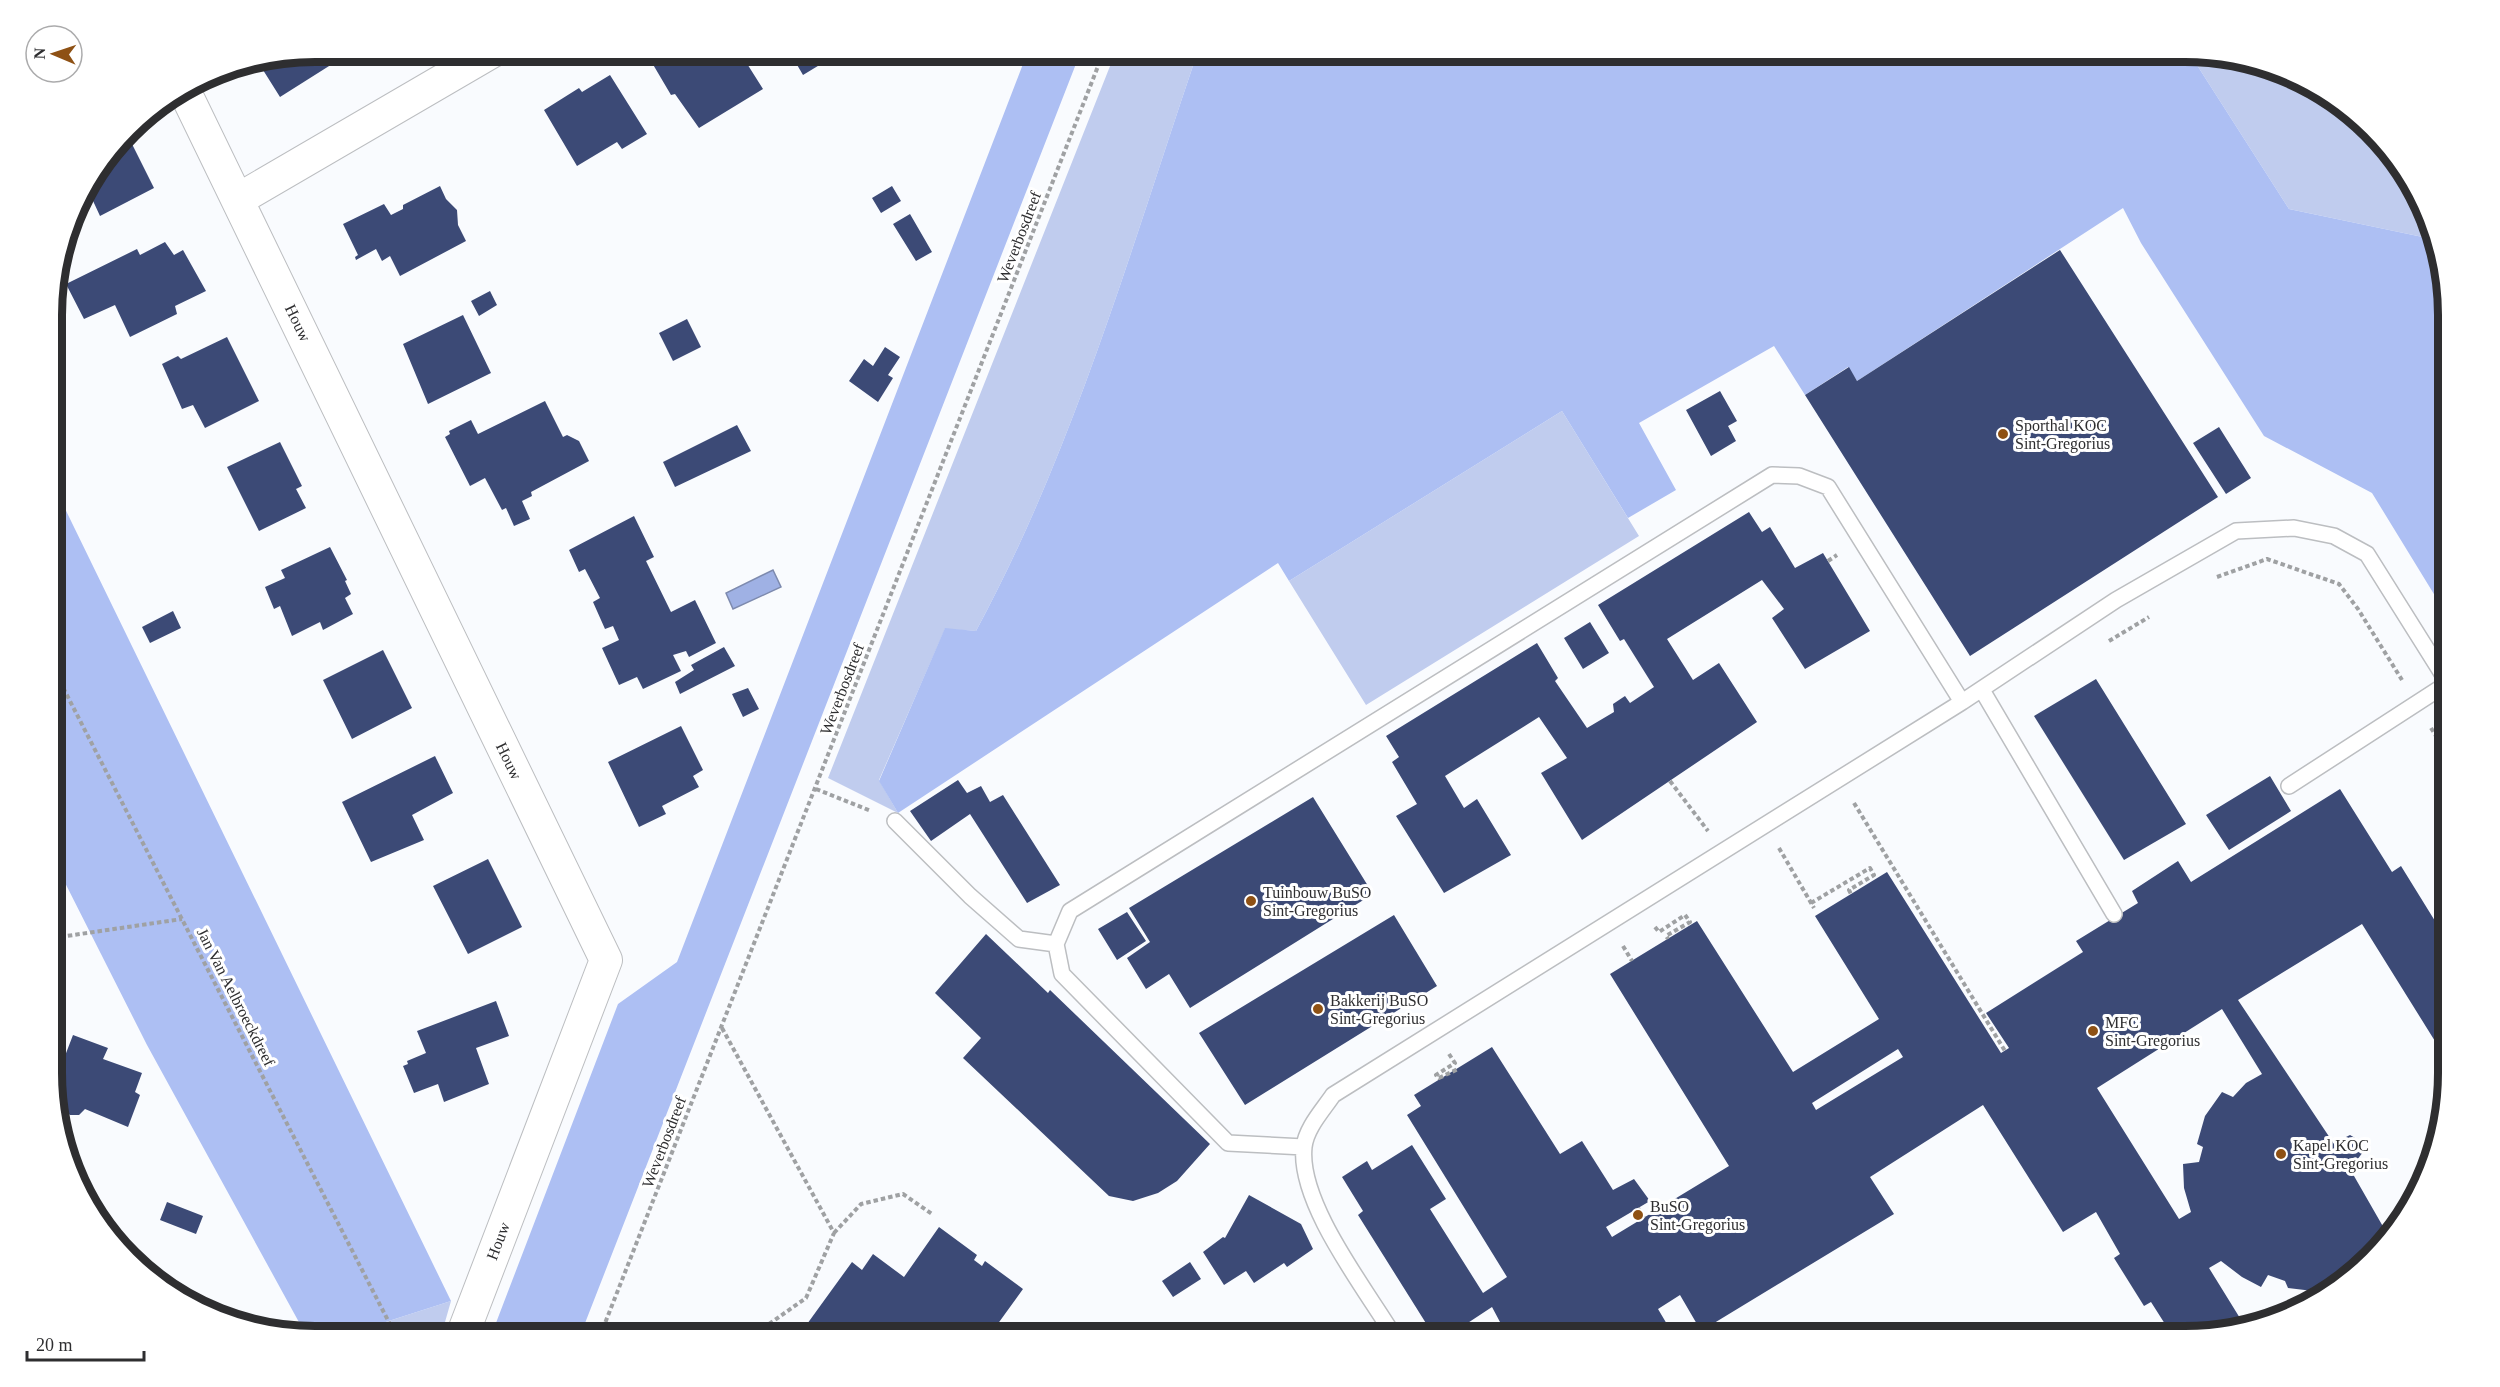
<svg xmlns="http://www.w3.org/2000/svg" width="2500" height="1387" viewBox="0 0 2500 1387" font-family="Georgia,serif">
<rect width="100%" height="100%" fill="#f9fbfe"/>
<path fill="#c0ccee" d="M1116,51H1198C1132,245 1074,450 976,631L945,629L879,780L898,813L828,778Z
M2188,51L2254,60L2317,86L2405,168L2435,230L2437,240L2289,209Z
M1562,411L1639,536L1366,705L1289,581Z
M451,1301L441,1336H342Z"/>
<path fill="#adbff3" d="M1028,51H1081L580,1336H491L618,1004L677,962Z
M1198,51H2188L2289,209L2437,240L2448,297V617L2372,493L2264,436L2141,243L2123,208L1857,381L1848,367L1805,395L1774,346L1639,423L1676,490L1628,518L1562,411L1289,581L1278,563L898,813L879,781L945,628L976,631C1074,450 1132,245 1198,51Z
M53,484L451,1301L342,1336L306,1335L147,1045L53,859Z"/>
<path fill="#9fb1e4" stroke="#7d8aae" stroke-width="1.5" d="M773,570L781,587L733,609L726,593Z"/>
<path fill="#3c4a76" fill-rule="evenodd" d="M314,51H331L337,61L280,97L258,62Z
M657,51H739L763,89L699,128L675,94L671,95L648,56Z
M789,51H833L836,55L803,75Z
M968,51H995L976,64Z
M610,75L647,134L622,149L617,142L577,166L544,110L579,88L582,92Z
M127,134L154,188L100,216L88,190L81,193Z
M440,186L446,199L457,210L458,225L466,241L400,276L390,256L382,261L376,249L356,260L355,257L358,255L343,224L384,204L391,215L403,209V205Z
M892,186L901,201L881,213L872,198Z
M910,214L932,252L916,261L893,224Z
M165,242L174,255L183,250L206,291L175,306L177,314L130,337L115,305L84,319L66,284L137,249L140,255Z
M2060,250L2218,497L1970,656L1805,395L1849,367L1857,381Z
M490,291L497,305L479,316L471,301Z
M463,315L491,373L428,404L403,344Z
M687,319L701,347L673,361L659,333Z
M227,337L259,401L205,428L193,405L182,409L162,364L178,356L181,359Z
M885,347L900,357L888,375L893,378L878,402L849,381L864,359L873,366Z
M1720,391L1737,421L1728,426L1736,441L1711,456L1686,410Z
M545,401L563,437L567,435L579,441L589,461L531,492L532,496L522,501L530,519L514,526L506,508L502,510L485,478L470,486L445,437L450,434L449,431L471,420L478,434Z
M737,425L751,451L675,487L663,462Z
M2219,427L2251,478L2226,494L2193,443Z
M280,442L302,486L296,489L306,508L259,531L227,467Z
M1749,512L1762,532L1770,527L1795,568L1823,553L1870,631L1805,669L1772,618L1784,609L1762,580L1667,639L1693,680L1719,663L1757,722L1582,840L1541,773L1567,758L1539,717L1445,776L1464,808L1477,799L1511,855L1444,893L1396,816L1417,804L1392,762L1399,757L1386,736L1537,643L1558,678L1555,681L1587,728L1614,712L1613,704L1625,696L1630,703L1654,687L1624,639L1620,641L1598,605Z
M634,516L654,557L646,561L671,612L695,600L716,643L689,657L686,651L673,655L681,671L643,689L637,677L619,685L602,648L619,640L613,626L605,629L593,602L600,598L585,569L579,572L569,550Z
M330,547L347,580L345,581L351,594L345,598L353,614L323,630L320,622L292,636L280,606L274,609L265,587L285,578L281,570Z
M173,611L181,628L150,643L142,627Z
M1590,622L1609,653L1583,669L1564,638Z
M724,647L735,666L680,694L675,682L694,670L691,665Z
M383,650L412,708L352,739L323,680Z
M2096,679L2186,824L2124,860L2034,716Z
M748,688L759,709L743,717L732,694Z
M681,726L703,770L693,776L699,787L662,806L666,814L639,827L608,762Z
M435,756L453,793L412,815L424,840L371,862L342,802Z
M2270,776L2291,811L2229,850L2206,815Z
M958,780L967,793L981,786L990,802L1003,795L1060,885L1027,903L970,814L931,841L910,811Z
M2340,789L2392,872L2401,866L2448,942V1062L2362,924L2238,1000L2336,1147L2342,1139L2350,1135L2362,1142L2363,1152L2357,1160L2346,1162L2389,1237L2372,1259L2334,1288L2313,1291L2288,1288L2285,1281L2268,1275L2261,1287L2242,1277L2221,1261L2209,1268L2243,1323L2203,1335H2172L2151,1302L2144,1306L2114,1258L2120,1254L2096,1212L2063,1232L1983,1105L1870,1177L1894,1214L1701,1331L1680,1295L1658,1309L1674,1336H1479L1500,1322L1492,1307L1448,1336H1434L1358,1215L1363,1211L1342,1177L1367,1161L1372,1170L1412,1145L1446,1199L1430,1209L1483,1293L1507,1277L1407,1115L1421,1106L1414,1095L1492,1047L1560,1154L1582,1141L1613,1190L1634,1179L1650,1201L1606,1227L1612,1237L1729,1166L1610,974L1697,921L1793,1072L1879,1019L1815,916L1887,872L2001,1053L2009,1048L1986,1013L2083,952L2076,941L2138,903L2132,891L2178,861L2191,882ZM2222,1009L2262,1074L2246,1083L2233,1097L2222,1092L2205,1116L2197,1144L2203,1147L2199,1162L2183,1164L2184,1188L2191,1212L2179,1219L2097,1088ZM1898,1049L1903,1057L1816,1110L1812,1103Z
M1313,797L1373,894L1190,1008L1169,974L1146,989L1127,958L1150,942L1129,908Z
M488,859L522,927L468,954L433,886Z
M1127,912L1146,941L1117,960L1098,929Z
M1394,915L1437,986L1245,1105L1199,1033Z
M986,934L1048,993L1050,990L1210,1144L1177,1181L1158,1193L1133,1201L1109,1196L963,1058L981,1038L935,993Z
M496,1001L509,1036L476,1048L489,1084L444,1102L438,1084L414,1093L403,1066L408,1064L407,1061L426,1053L417,1031Z
M73,1035L108,1048L103,1059L142,1073L135,1092L140,1095L128,1127L85,1109L79,1115H70L64,1109V1098L53,1094V1087Z
M1249,1195L1301,1224L1313,1249L1287,1267L1284,1263L1254,1283L1246,1271L1224,1285L1203,1252L1223,1237L1225,1238Z
M167,1202L203,1216L196,1234L160,1220Z
M939,1227L977,1255L974,1260L982,1266L985,1261L1023,1289L989,1336H810L802,1331L852,1262L862,1270L873,1254L904,1277Z
M1190,1262L1201,1279L1173,1297L1162,1281Z"/>
<g fill="none" stroke-linecap="round" stroke-linejoin="round">
<g stroke="#bcbec1" stroke-width="18">
<path id="lane" d="M1982,690L2114,914
M2289,786L2448,683
M895,821L970,896L1019,939L1056,944
M1304,1147L1228,1143L1062,974L1056,944L1070,911L1772,475L1799,476L1828,487L1962,702
M1394,1336C1365,1288 1298,1203 1304,1147C1306,1128 1323,1110 1333,1095L1962,702L2116,600L2236,531L2294,528L2334,536L2367,554L2448,683"/>
</g>
<g stroke="#bcbec1" stroke-width="34">
<path id="street" d="M184,90L606,960L462,1336
M239,199L493,51"/>
</g>
<path stroke="#9fa1a3" stroke-width="4" stroke-dasharray="4.5 3" stroke-linecap="butt" d="M1828,561L1837,555
M2217,577L2267,559L2339,584L2358,609L2402,680
M2109,641L2149,617
M53,668L396,1336
M2431,728L2448,755
M1670,781L1708,831
M816,789L871,811
M1854,803L2005,1051
M1779,848L1814,908
M1811,903L1870,868L1874,875L1849,890L1851,894
M1655,927L1659,932L1685,915L1690,922L1666,936L1668,939
M53,938L182,919
M1623,946L1632,961
M722,1028L834,1233L806,1298L752,1336
M1449,1054L1455,1063L1436,1075L1439,1078L1458,1069
M1638,1208L1644,1218
M834,1233L861,1204L903,1194L932,1214
M600,1336L1104,51"/>
<use href="#lane" stroke="#fff" stroke-width="15"/>
<use href="#street" stroke="#fff" stroke-width="32"/>
</g>
<g fill="#8e5114" stroke="#fff" stroke-width="2">
<circle cx="2003" cy="434" r="6"/>
<circle cx="1251" cy="901" r="6"/>
<circle cx="1318" cy="1009" r="6"/>
<circle cx="2093" cy="1031" r="6"/>
<circle cx="2281" cy="1154" r="6"/>
<circle cx="1638" cy="1215" r="6"/>
</g>
<g text-anchor="middle" dominant-baseline="central" stroke-width="6" stroke-linejoin="round" paint-order="stroke">
<g font-size="16" fill="#2e2e30" stroke="#fff">
<text transform="translate(1019 237) rotate(-69)">Weverbosdreef</text>
<text transform="translate(298 323) rotate(64)">Houw</text>
<text transform="translate(842 689) rotate(-69)">Weverbosdreef</text>
<text transform="translate(509 761) rotate(64)">Houw</text>
<text transform="translate(236 997) rotate(63)">Jan Van Aelbroeckdreef</text>
<text transform="translate(664 1142) rotate(-69)">Weverbosdreef</text>
<text transform="translate(498 1241) rotate(-69)">Houw</text>
</g>
<g font-size="16" fill="#2e2e30" stroke="#fff" text-anchor="start">
<text x="2015" y="425">Sporthal KOC<tspan x="2015" dy="18">Sint-Gregorius</tspan></text>
<text x="1263" y="892">Tuinbouw BuSO<tspan x="1263" dy="18">Sint-Gregorius</tspan></text>
<text x="1330" y="1000">Bakkerij BuSO<tspan x="1330" dy="18">Sint-Gregorius</tspan></text>
<text x="2105" y="1022">MFC<tspan x="2105" dy="18">Sint-Gregorius</tspan></text>
<text x="2293" y="1145">Kapel KOC<tspan x="2293" dy="18">Sint-Gregorius</tspan></text>
<text x="1650" y="1206">BuSO<tspan x="1650" dy="18">Sint-Gregorius</tspan></text>
</g>
</g>
<path d="M0 0H2500V1387H0ZM315 62H2185A253 253 0 0 1 2438 315V1073A253 253 0 0 1 2185 1326H315A253 253 0 0 1 62 1073V315A253 253 0 0 1 315 62Z" fill="#fff" fill-rule="evenodd"/>
<path fill="none" stroke="#2e2e30" stroke-width="8" d="M315 62H2185A253 253 0 0 1 2438 315V1073A253 253 0 0 1 2185 1326H315A253 253 0 0 1 62 1073V315A253 253 0 0 1 315 62Z"/>
<g transform="translate(54 54) rotate(272)"><circle r="28" fill="#ffffff" stroke="#ababac" stroke-width="1.5"/>
<path d="M0-4.5L10 22L0 15L-10 22Z" fill="#8e5114"/>
<text y="-9" font-size="16" font-weight="bold" text-anchor="middle" fill="#2e2e30">N</text>
</g>
<path d="M27 1351v9h117v-9" fill="none" stroke="#2e2e30" stroke-width="3"/>
<text x="36" y="1351" font-size="18" fill="#2e2e30" stroke="#ffffff" stroke-width="4.5" paint-order="stroke">20 m</text>
</svg>
